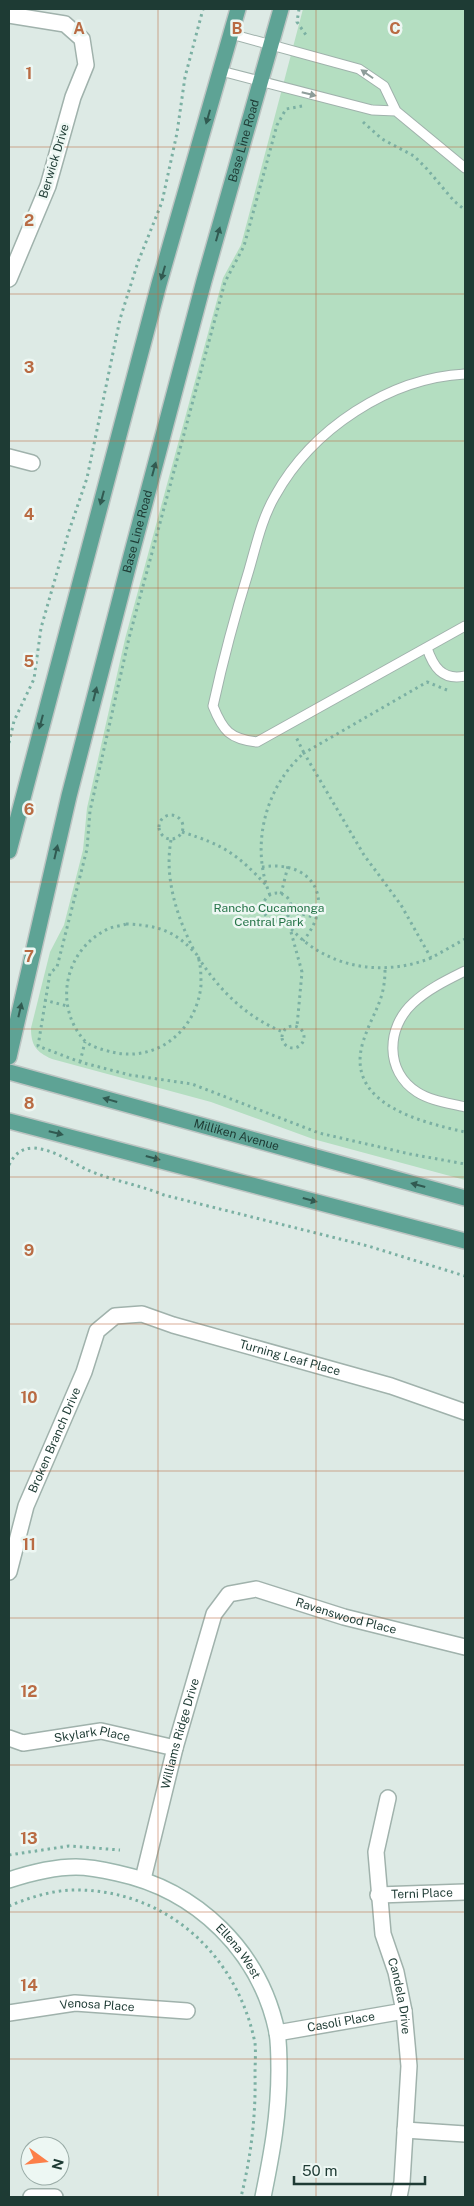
<svg xmlns="http://www.w3.org/2000/svg" width="474" height="2206" viewBox="0 0 474 2206" font-family="'Public Sans',sans-serif">
<rect width="100%" height="100%" fill="#ddeae5"/>
<path fill="#b4dec1" d="M303,9H465V1180L313,1139L211,1102L52,1059C36,1052 31,1045 31,1028L50,952L64,925L83,850L87,808L125,639L223,278L241,245Z"/>
<g fill="none" stroke-linecap="round" stroke-linejoin="round">
<g stroke="#a0b2ac" stroke-width="11">
<path id="lane" d="M231,34L359,69L384,86L396,111L465,168
M221,71L372,110L396,111
M465,374C389,378 312,429 275,496C262,518 256,546 249,570C235,615 223,660 213,706C223,731 230,739 257,742L465,626
M427,648C433,666 442,681 465,676
M465,971C447,980 428,989 413,1003C386,1028 385,1071 417,1092C431,1101 449,1103 465,1107"/>
</g>
<g stroke="#a0b2ac" stroke-width="18">
<g id="street">
<path d="M9,15L65,24L82,39L86,65L73,97L48,186L9,279"/>
<path d="M9,457L32,463"/>
<path id="s1" d="M9,1572L26,1506L84,1372L97,1331L115,1316L142,1314L173,1325L391,1386L465,1412"/>
<path id="s2" d="M9,1738L23,1743L101,1731L175,1748"/>
<path id="s3" d="M388,1798L376,1852L383,1934L396,1972L404,2011L409,2066L402,2182L399,2197"/>
<path id="s4" d="M143,1879L175,1748L214,1614L229,1594L256,1589L344,1617L465,1647"/>
<path id="s5" d="M378,1895L465,1892"/>
<path id="s6" d="M9,2013L75,2003L187,2011"/>
<path id="s7" d="M277,2033L404,2011"/>
<path d="M405,2130L465,2134"/>
<path d="M31,2197H55"/>
</g>
</g>
<g stroke="#9bb7ae" stroke-width="18">
<g id="secondary">
<path id="s8" d="M9,1880C30,1873 53,1867 76,1867C89,1867 104,1870 117,1873C197,1890 260,1951 277,2032C279,2044 279,2057 279,2070C279,2115 272,2153 263,2197"/>
</g>
</g>
<g stroke="#bcc4c2" stroke-width="18">
<g id="primary">
<path d="M9,851L159,284L238,9"/>
<path id="s9" d="M9,1057L69,796L131,556L204,281L281,9"/>
<path id="s10" d="M9,1072L465,1198"/>
<path d="M9,1121L465,1241"/>
</g>
</g>
<path stroke="#7bb0a3" stroke-width="3" stroke-dasharray="2.5 4" stroke-linecap="butt" d="M299,9L297,22L306,35
M302,106L286,109L277,125L244,246L225,282L129,638L90,811L87,849L57,967L50,973L38,1046L80,1062L130,1075L192,1084L319,1133L410,1154L465,1164
M363,122L382,139L414,156L427,169L454,201L465,210
M447,690L427,682L304,753L364,855L401,905L431,958L465,939
M9,743L14,721L34,679L41,628L68,534L87,478L120,319L138,262L162,202L177,133L185,77L203,9
M159 827a12 12 0 1 1 24 0a12 12 0 1 1-24 0Z
M182,832C224,845 237,854 266,885
M171,840C164,878 177,918 195,952
M262,867C314,859 336,901 303,941
M263 907a14 14 0 1 1 28 0a14 14 0 1 1-28 0Z
M281,894L288,866
M270,895C250,846 265,787 304,753L295,735
M290,911L317,918
M283,919C318,966 378,979 431,958
M126,924C150,925 168,928 186,944C189,947 194,951 197,955C201,962 201,976 201,985C197,1030 157,1063 112,1052C104,1050 90,1047 84,1040C53,1005 65,949 108,929C114,926 121,926 126,924Z
M291,932L302,972L297,1026
M198,957C219,990 246,1017 283,1032
M385,970C385,1002 372,1013 363,1042C344,1104 421,1122 465,1132
M44,1000L67,1006
M282 1037a11 11 0 1 1 22 0a11 11 0 1 1-22 0Z
M80,1062L85,1042
M9,1165C14,1155 21,1148 33,1148C54,1149 72,1163 90,1171C114,1181 140,1185 164,1195L368,1246L465,1276
M9,1855L69,1846L120,1850
M9,1906C28,1898 50,1891 71,1890C165,1888 237,1954 255,2043C256,2053 255,2064 255,2074C256,2115 251,2157 241,2197"/>
<use href="#lane" stroke="#fff" stroke-width="9"/>
<use href="#street" stroke="#fff" stroke-width="15"/>
<use href="#secondary" stroke="#fff" stroke-width="15"/>
<use href="#primary" stroke="#5ea395" stroke-width="15"/>
</g>
<defs><path id="oneway-solid" d="M-6-.8H1V-3.2L6.5 0L1 3.2V.8H-6Z" transform="scale(1.25)"/></defs>
<g fill="#8e9d9a">
<use href="#oneway-solid" transform="translate(367 74) rotate(-145)"/>
<use href="#oneway-solid" transform="translate(309 94) rotate(14)"/>
</g>
<g fill="#315a51">
<use href="#oneway-solid" transform="translate(208 117) rotate(106)"/>
<use href="#oneway-solid" transform="translate(218 234) rotate(-74)"/>
<use href="#oneway-solid" transform="translate(163 273) rotate(106)"/>
<use href="#oneway-solid" transform="translate(154 469) rotate(-75)"/>
<use href="#oneway-solid" transform="translate(102 498) rotate(105)"/>
<use href="#oneway-solid" transform="translate(95 694) rotate(-76)"/>
<use href="#oneway-solid" transform="translate(41 722) rotate(105)"/>
<use href="#oneway-solid" transform="translate(56 852) rotate(-77)"/>
<use href="#oneway-solid" transform="translate(20 1010) rotate(-77)"/>
<use href="#oneway-solid" transform="translate(110 1100) rotate(-164)"/>
<use href="#oneway-solid" transform="translate(56 1133) rotate(14)"/>
<use href="#oneway-solid" transform="translate(153 1158) rotate(15)"/>
<use href="#oneway-solid" transform="translate(418 1185) rotate(-165)"/>
<use href="#oneway-solid" transform="translate(310 1200) rotate(15)"/>
</g>
<path fill="none" stroke="#b96b43" stroke-width="1" stroke-opacity="0.55" d="M158,9V2197M316,9V2197M9,147H465M9,294H465M9,441H465M9,588H465M9,735H465M9,882H465M9,1029H465M9,1177H465M9,1324H465M9,1471H465M9,1618H465M9,1765H465M9,1912H465M9,2059H465"/>
<g text-anchor="middle" dominant-baseline="central" stroke-width="5" stroke-linejoin="round" paint-order="stroke">
<g font-size="12" fill="#1e3b34" stroke="#edf7f3">
<text stroke="none"><textPath href="#s9" startOffset="946">Base Line Road</textPath></text>
<text transform="translate(54 161) rotate(-73)">Berwick Drive</text>
<text stroke="none"><textPath href="#s9" startOffset="541">Base Line Road</textPath></text>
<text stroke="none"><textPath href="#s10" startOffset="236">Milliken Avenue</textPath></text>
<text stroke="none"><textPath href="#s1" startOffset="462">Turning Leaf Place</textPath></text>
<text stroke="none"><textPath href="#s1" startOffset="140">Broken Branch Drive</textPath></text>
<text stroke="none"><textPath href="#s4" startOffset="421">Ravenswood Place</textPath></text>
<text stroke="none"><textPath href="#s4" startOffset="150">Williams Ridge Drive</textPath></text>
<text stroke="none"><textPath href="#s2" startOffset="85">Skylark Place</textPath></text>
<text stroke="none"><textPath href="#s5" startOffset="44">Terni Place</textPath></text>
<text stroke="none"><textPath href="#s8" startOffset="258">Ellena West</textPath></text>
<text stroke="none"><textPath href="#s3" startOffset="202">Candela Drive</textPath></text>
<text stroke="none"><textPath href="#s6" startOffset="89">Venosa Place</textPath></text>
<text stroke="none"><textPath href="#s7" startOffset="65">Casoli Place</textPath></text>
</g>
<g font-size="12" fill="#257448" stroke="#edf7f3">
<text x="269" y="908">Rancho Cucamonga<tspan x="269" dy="14">Central Park</tspan></text>
</g>
</g>
<g font-size="16" text-anchor="middle" font-weight="bold" fill="#b96b43" stroke="#edf7f3" stroke-width="5" stroke-linejoin="round" paint-order="stroke">
<text x="79" y="34">A</text>
<text x="237" y="34">B</text>
<text x="395" y="34">C</text>
<text x="29" y="79">1</text>
<text x="29" y="226">2</text>
<text x="29" y="373">3</text>
<text x="29" y="520">4</text>
<text x="29" y="667">5</text>
<text x="29" y="815">6</text>
<text x="29" y="962">7</text>
<text x="29" y="1109">8</text>
<text x="29" y="1256">9</text>
<text x="29" y="1403">10</text>
<text x="29" y="1550">11</text>
<text x="29" y="1697">12</text>
<text x="29" y="1844">13</text>
<text x="29" y="1991">14</text>
</g>
<rect width="474" height="2206" fill="none" stroke="#1e3b34" stroke-width="20"/>
<g transform="translate(45 2161) rotate(105)"><circle r="24" fill="#edf7f3" stroke="#9aaca7"/>
<path d="M0-4L9 19L0 12L-9 19Z" fill="#fc7f49"/>
<text y="-8" font-size="14" font-weight="bold" text-anchor="middle" fill="#1e3b34">N</text>
</g>
<path d="M294 2176v8h131v-8" fill="none" stroke="#1e3b34" stroke-width="2.5"/>
<text x="302" y="2176" font-size="15" fill="#1e3b34" stroke="#edf7f3" stroke-width="4" paint-order="stroke">50 m</text>
</svg>
